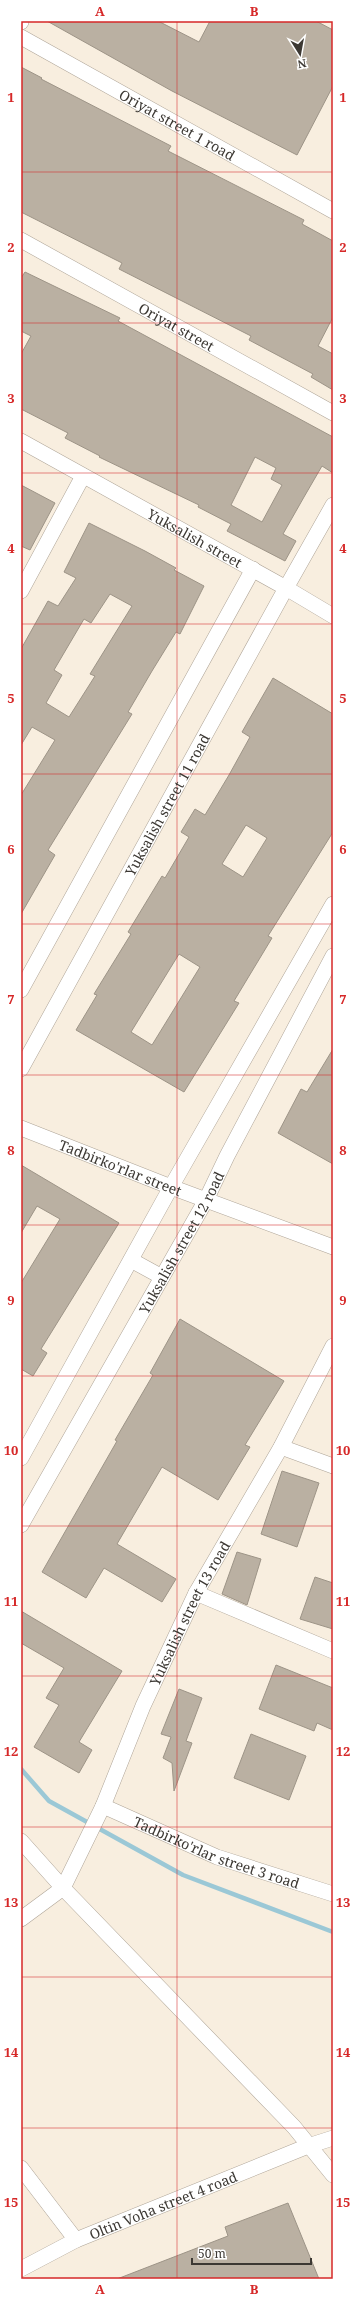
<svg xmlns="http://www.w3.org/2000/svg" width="354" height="2300" viewBox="0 0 354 2300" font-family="'Noto Serif',serif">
<rect width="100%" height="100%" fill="#f8eedf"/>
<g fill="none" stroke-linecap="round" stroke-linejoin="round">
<path stroke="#9bc8d6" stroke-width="4.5" d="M21,1769L49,1801L183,1875L333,1932"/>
</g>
<path fill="#bab0a2" stroke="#9d9487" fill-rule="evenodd" d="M47,21H158L199,42L210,21H316L333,30V86L297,155L172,91Z
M21,67L42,78L41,79L171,146L168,151L304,220L302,224L333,241V317L318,346L333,354V390L311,377L313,374L249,340L251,336L119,269L122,263L21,212Z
M25,272L120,318L118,321L333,437V473L322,466L304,497L283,534L296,541L285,561L227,531L231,524L198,507L199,505L99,457L100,456L65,438L68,433L21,409V354L31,336L21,331V278ZM255,457L276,468L271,479L282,485L262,522L231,505Z
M21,485L55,503L30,550L21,546Z
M89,523L145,551L176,568L174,570L204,586L180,634L176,632L152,671L128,712L132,714L48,850L55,855L21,914V795L55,740L32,727L21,745V649L48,601L58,606L76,578L64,572ZM110,594L132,606L90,674L95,676L69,717L46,703L62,675L54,670L84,619L91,623Z
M273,678L333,714V832L268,936L272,938L234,1001L239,1003L184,1092L76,1030L97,995L94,994L131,934L128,932L162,876L165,878L189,837L181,832L195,809L205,815L229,775L250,737L242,732ZM246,825L267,838L243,877L222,864ZM179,954L200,967L152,1045L131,1032Z
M333,1049V1164L278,1133L301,1089L307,1092Z
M21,1165L119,1223L41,1349L47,1353L33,1376L21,1369V1283L60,1219L37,1206L21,1233Z
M180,1319L284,1381L245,1445L250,1447L218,1500L162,1467L117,1544L176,1579L162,1602L104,1568L86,1598L42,1572L117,1441L115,1440L153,1375L150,1373Z
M282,1471L319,1483L297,1547L261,1534Z
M237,1552L261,1559L247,1605L222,1594Z
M315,1577L333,1583V1629L300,1619Z
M21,1611L122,1671L79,1742L92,1750L79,1773L34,1747L59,1705L46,1698L64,1668L21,1643Z
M276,1665L333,1688V1730L317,1723L314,1731L259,1709Z
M179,1689L202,1698L186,1741L192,1743L174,1791L172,1763L163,1758L171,1737L161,1734Z
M251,1734L306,1756L289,1800L234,1778Z
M288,2203L319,2279H117L228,2236L225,2227Z"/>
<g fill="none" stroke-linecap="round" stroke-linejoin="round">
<g stroke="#afa598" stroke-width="16">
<g id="minor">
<path d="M21,22V21"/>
<path id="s1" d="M21,37L333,211"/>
<path id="s2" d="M21,240L333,413"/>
<path id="s3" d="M21,441L286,588L333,505"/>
<path d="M21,591L83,476"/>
<path d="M21,990L253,569"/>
<path id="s4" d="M21,1069L286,588L333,616"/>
<path id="s5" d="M21,1128L171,1187L333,1247"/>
<path d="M131,1260L162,1277"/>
<path d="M281,1447L333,1466"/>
<path d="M21,1458L171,1187L333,904"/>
<path id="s6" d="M21,1525L206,1200L227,1156L333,956"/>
<path d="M196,1593L333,1651"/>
<path id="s7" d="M103,1806L217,1857L333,1894"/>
<path d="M21,1841L63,1888L294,2127L333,2175"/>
<path id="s8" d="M21,1919L63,1888L103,1806L143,1706L196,1593L281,1447L333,1346"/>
<path d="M21,2168L76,2240"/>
<path id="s9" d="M21,2269L76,2240L308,2146L333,2138"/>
</g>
</g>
<use href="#minor" stroke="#fff" stroke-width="15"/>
</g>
<path fill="none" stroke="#d62828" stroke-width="1" stroke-opacity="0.55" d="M177,21V2279M21,172H333M21,323H333M21,473H333M21,624H333M21,774H333M21,924H333M21,1075H333M21,1225H333M21,1376H333M21,1526H333M21,1676H333M21,1827H333M21,1977H333M21,2128H333"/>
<g text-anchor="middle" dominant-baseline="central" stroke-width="3.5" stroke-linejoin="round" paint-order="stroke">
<g font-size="14" fill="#3c3833" stroke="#fff">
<text stroke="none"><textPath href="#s1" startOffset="179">Oriyat street 1 road</textPath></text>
<text stroke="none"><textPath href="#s2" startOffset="178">Oriyat street</textPath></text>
<text stroke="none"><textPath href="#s3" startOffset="199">Yuksalish street</textPath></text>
<text stroke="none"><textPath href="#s4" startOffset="302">Yuksalish street 11 road</textPath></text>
<text stroke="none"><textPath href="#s5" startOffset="107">Tadbirko'rlar street</textPath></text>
<text stroke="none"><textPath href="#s6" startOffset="325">Yuksalish street 12 road</textPath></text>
<text stroke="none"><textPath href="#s8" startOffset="355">Yuksalish street 13 road</textPath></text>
<text stroke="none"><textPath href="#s7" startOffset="123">Tadbirko'rlar street 3 road</textPath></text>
<text stroke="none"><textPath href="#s9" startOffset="156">Oltin Voha street 4 road</textPath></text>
</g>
</g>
<rect width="354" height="2300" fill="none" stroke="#ffffff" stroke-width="44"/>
<g transform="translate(300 54) rotate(169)" stroke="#ffffff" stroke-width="3" paint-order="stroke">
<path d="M0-3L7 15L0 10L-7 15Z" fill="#3c3833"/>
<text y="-6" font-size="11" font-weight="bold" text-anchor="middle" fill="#3c3833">N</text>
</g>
<path d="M192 2258v6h119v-6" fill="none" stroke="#3c3833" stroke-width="2"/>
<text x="198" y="2258" font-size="12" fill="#3c3833" stroke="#ffffff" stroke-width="3" paint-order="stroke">50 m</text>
<rect x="22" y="22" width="310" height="2256" fill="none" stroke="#d62828" stroke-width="1.5"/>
<g font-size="13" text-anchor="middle" font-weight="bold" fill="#d62828">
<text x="100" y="16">A</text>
<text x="254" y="16">B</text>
<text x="11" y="102">1</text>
<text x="343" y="102">1</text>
<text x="11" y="252">2</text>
<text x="343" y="252">2</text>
<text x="11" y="403">3</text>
<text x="343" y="403">3</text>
<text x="11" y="553">4</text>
<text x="343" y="553">4</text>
<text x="11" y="703">5</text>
<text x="343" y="703">5</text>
<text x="11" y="854">6</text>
<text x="343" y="854">6</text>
<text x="11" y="1004">7</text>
<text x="343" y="1004">7</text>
<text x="11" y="1155">8</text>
<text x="343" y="1155">8</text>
<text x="11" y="1305">9</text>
<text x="343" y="1305">9</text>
<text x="11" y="1455">10</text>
<text x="343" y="1455">10</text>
<text x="11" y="1606">11</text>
<text x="343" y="1606">11</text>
<text x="11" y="1756">12</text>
<text x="343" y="1756">12</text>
<text x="11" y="1907">13</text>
<text x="343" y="1907">13</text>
<text x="11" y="2057">14</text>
<text x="343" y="2057">14</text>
<text x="11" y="2207">15</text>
<text x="343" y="2207">15</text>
<text x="100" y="2294">A</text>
<text x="254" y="2294">B</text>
</g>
</svg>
